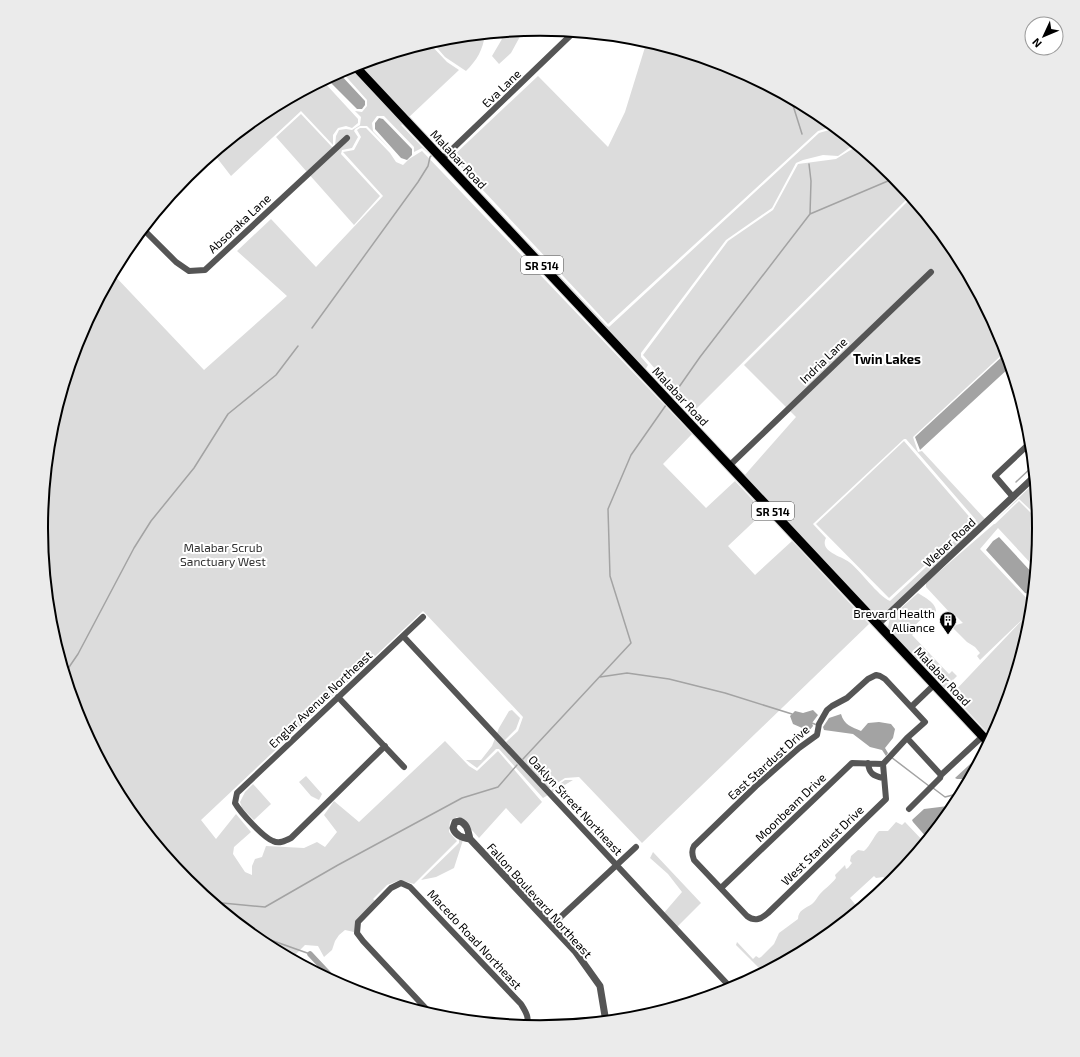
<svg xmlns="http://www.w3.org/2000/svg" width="1080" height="1057" viewBox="0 0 1080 1057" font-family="'Exo 2',sans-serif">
<rect width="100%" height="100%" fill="#fff"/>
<path fill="#dcdcdc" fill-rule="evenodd" d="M523,31L511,53L499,64L492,56L502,39L496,33Z
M485,34C483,50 477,60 466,71L445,57L432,42L442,39L445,41L449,38Z
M429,43L447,62L459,70L408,118L358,64Z
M646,44L672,52L674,50L731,67L818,113L834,126L818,131L608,324L452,157L538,76L608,147L625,112Z
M351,66L404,123L401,125L430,155L422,148L414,152V147L384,116H377L372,123L373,131L391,150L367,126H360L355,129L354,131L358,137L352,148L342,150L341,154L380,196L354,225L276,137L301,114L332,147L335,146L336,136L339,130L346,129L352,130L360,125L361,117L351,107L355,111L362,112L367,106V100L341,71Z
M323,81L358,119V123L352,128L346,126L338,128L333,135V145L301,111L231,176L214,154L194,172L193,171L263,113Z
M360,128H366L390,153L396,162L403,165L409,159L422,151L692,434L663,464L706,508L735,481L764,512L728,546L755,575L792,541L869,624L642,843L579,777L565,778L548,789L506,742L518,731L523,717L423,611L201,820L216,839L236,814L251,832L234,847L233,854L245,872L252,875V866L255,859L262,857L266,846L304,848L317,842L325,847L337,832L324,815L334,801L359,822L445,741L469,766L477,771L498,751L542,802L521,824L506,808L479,838L462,819L457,817L450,821L449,832L457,841L414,884L400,880L387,885L373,899L375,901L354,932L345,930L339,935L335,941L332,950L324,957L318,946L305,945L292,958L284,951L280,953L262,944L187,882L125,806L78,719L50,626L41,528L50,431L79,337L113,274L204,370L287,296L237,251L271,219L316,267L383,196L343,152L354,150L361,137L357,130Z
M836,128L855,144L838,156L823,155L803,160L796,163L772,208L726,240L641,353V357L648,365L645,370L466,180L455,165L607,326L609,327L819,133Z
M857,146L893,175L910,196L693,412L643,355L728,241L773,210L798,164L836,159Z
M911,198L955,251L1002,338L1006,351L913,437L918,452L922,451L985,519L878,620L744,476L796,417L744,365ZM904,439H906L976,520L890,601C877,595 861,571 849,562C842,556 819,552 826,538L813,524Z
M904,441L973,521L889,598L816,524Z
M1035,482L1038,517L1019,499L995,521Z
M1019,501L1039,521V529L1036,569L998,528L980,549L1032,604L1030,626L1001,720L992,738L952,694L1027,615L980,660L977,656L980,653L975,647L967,642L953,628L956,625L963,623L956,616L948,617L952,615L926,587V583L994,524H995Z
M918,593C924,597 940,605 935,614L931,610L912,628L915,632L912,635L949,674L952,671L957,676L945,688L901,643L888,627L890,618Z
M512,710L520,718L516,729L504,741L550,791L565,780H579H573L543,798L499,749H496L477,768L466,760H481L492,746L499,728L509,711Z
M306,776L322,794L319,800L311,796L299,782Z
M253,784L271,804L254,820L242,808L240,802L245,792Z
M896,822L902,825L905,822L925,843L892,883L883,877L876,878L874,876L850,898L859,909L817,944L797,955L793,952L791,954H788L782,961L783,962L764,973L736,945L737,942L753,959L756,956L759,958L761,957L774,944L779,933L798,919C798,910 806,908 812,904C816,901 817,897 820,894C825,888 831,885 836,878L835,875L845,865L846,869L848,868L852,863L850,861L851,856L858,850L864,851C871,845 873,837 879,831H888Z
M459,839L463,840L454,868L436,877L421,880L459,843Z
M653,852L701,903L677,927L663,914L682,892L668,874L650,858Z
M882,883H885L888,886L864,906L862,903V901L866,903L883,887L881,884Z"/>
<path fill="#a3a3a3" d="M339,73L365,101V105L362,109H357L327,79Z
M379,118L383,119L412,149V155L407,160L401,158L375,129V123Z
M1006,353L1010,367L920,450L915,437Z
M999,537L1035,576L1033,595L1025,593L986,550L993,541Z
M813,710L818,715L812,723L813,726L809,731L793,724L790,716L795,711L803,713Z
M841,714C844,725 852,727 861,731L868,723L879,722L891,724L895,729L893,738L885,748L888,753L886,756L882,750L870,747L853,734L824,730L823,727L829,718Z
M980,755L981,757L970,779H957L955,778Z
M956,805L928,839L913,822L912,820L924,809Z"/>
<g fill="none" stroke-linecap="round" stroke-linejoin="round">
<path stroke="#a3a3a3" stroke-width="1.5" d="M791,99L802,134
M440,150L444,147
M809,164L811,181L810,214
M312,328L418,182L428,166L430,157L432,155
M672,397L700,357L810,214L895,178
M1016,482L1033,466
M65,673L78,654L134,548L151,521L194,468L228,414L276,375L298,346
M600,677L627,673L669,679L725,693L792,714
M812,723L817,725
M891,757L929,786
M523,759L631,643L610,576L608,509L631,455L666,405
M933,788L945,797L961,793
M212,902L265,907L338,865L462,798L498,787L517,765
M248,932L310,954"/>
<path stroke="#a3a3a3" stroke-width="5.5" d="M310,954L339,985"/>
<g stroke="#dbdbdb" stroke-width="11">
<path id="primary" d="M354,65L989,743"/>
</g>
<path stroke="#555" stroke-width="6" d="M442,159L574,32
M143,229L176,262L189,271L205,270L347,138
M730,465L931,272
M1013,497L995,476L1031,442
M403,636L732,989
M876,675L880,676L885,679L925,722L907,738L883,764L886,799L768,913C761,919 755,922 747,916L694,860C692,855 691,851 694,846L756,786L799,748L817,735L819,724L827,710L832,706L847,698L868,679Z
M338,697L404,767
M911,707L935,684
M907,738L941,775
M385,746L291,838C285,841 279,844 273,841C264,838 240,812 235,803L237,793L423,617
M868,763C869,773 873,776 883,778
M909,809L940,778L941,775L983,736
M721,888L852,763L883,764
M552,925L636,847
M432,1015L363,941L357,933L358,922L391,888L401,883L410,887L521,1004C526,1012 530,1018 526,1027"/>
<path stroke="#555" stroke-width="7" d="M878,624L1034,477
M470,839C463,838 455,835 453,828L455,822L460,821C468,825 468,831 470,839L575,951L600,986L606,1022"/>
<use href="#primary" stroke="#000" stroke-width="9"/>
</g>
<defs>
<g id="building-pin" transform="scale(0.9)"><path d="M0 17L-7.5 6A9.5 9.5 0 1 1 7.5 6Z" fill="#000" stroke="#fff"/><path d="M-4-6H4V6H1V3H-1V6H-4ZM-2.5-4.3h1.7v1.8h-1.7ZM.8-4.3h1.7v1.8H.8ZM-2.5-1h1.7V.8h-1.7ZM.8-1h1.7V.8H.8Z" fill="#fff"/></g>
</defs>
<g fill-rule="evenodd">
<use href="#building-pin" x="948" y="620"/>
</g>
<g text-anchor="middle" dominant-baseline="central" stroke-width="4" stroke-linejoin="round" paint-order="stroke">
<g fill="#fff" stroke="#4c4c4c" stroke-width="1">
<rect x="521" y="256" width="42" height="18" rx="3"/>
<rect x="752" y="502" width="42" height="18" rx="3"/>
</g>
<g font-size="11" font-weight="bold" fill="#000">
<text x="542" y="265">SR 514</text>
<text x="773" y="511">SR 514</text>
</g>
<g font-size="12" fill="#000" stroke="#fff">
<text transform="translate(501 88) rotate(-44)">Eva Lane</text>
<text transform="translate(459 159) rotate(47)">Malabar Road</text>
<text transform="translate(239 223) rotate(-43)">Absoraka Lane</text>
<text transform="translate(823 360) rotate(-44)">Indria Lane</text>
<text transform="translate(681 396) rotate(47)">Malabar Road</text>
<text transform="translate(949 542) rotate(-43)">Weber Road</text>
<text transform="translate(943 676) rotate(47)">Malabar Road</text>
<text transform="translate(320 699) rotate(-43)">Englar Avenue Northeast</text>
<text transform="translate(768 762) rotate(-42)">East Stardust Drive</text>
<text transform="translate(576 805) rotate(47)">Oaklyn Street Northeast</text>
<text transform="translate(790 807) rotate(-44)">Moonbeam Drive</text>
<text transform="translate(822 845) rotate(-44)">West Stardust Drive</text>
<text transform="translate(540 900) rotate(48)">Fallon Boulevard Northeast</text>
<text transform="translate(475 939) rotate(47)">Macedo Road Northeast</text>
</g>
<g font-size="12" fill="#333" stroke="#fff">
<text x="223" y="547">Malabar Scrub<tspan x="223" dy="14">Sanctuary West</tspan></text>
</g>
<g font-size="12" fill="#000" stroke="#fff" text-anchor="end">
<text x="935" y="613">Brevard Health<tspan x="935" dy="14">Alliance</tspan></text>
</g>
<g font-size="13" font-weight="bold" fill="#000" stroke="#fff">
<text x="887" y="359">Twin Lakes</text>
</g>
</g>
<path d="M0 0H1080V1057H0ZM48 528a492 492 0 1 1 984 0a492 492 0 1 1-984 0Z" fill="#ebebeb" fill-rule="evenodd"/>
<path fill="none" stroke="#000" stroke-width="2" d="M48 528a492 492 0 1 1 984 0a492 492 0 1 1-984 0Z"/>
<g transform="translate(1044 36) rotate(226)"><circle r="19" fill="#ffffff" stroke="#999999"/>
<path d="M0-3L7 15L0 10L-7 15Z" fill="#000000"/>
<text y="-6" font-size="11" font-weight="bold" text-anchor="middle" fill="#000000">N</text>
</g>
</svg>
